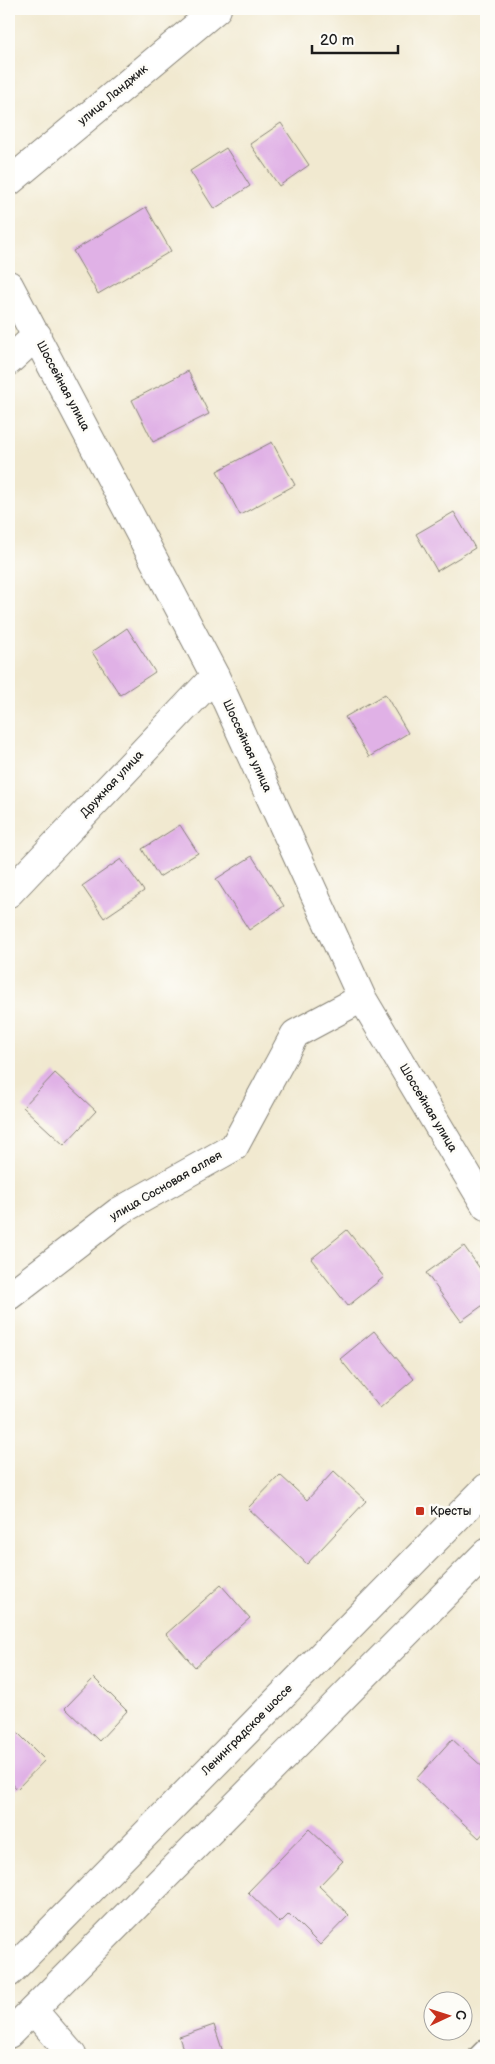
<svg xmlns="http://www.w3.org/2000/svg" width="495" height="2064" viewBox="0 0 495 2064" font-family="'Balsamiq Sans',sans-serif">
<rect width="100%" height="100%" fill="#fdfcf7"/>
<filter id="ink" filterUnits="userSpaceOnUse"><feTurbulence type="fractalNoise" baseFrequency=".02" numOctaves="2"/><feDisplacementMap in="SourceGraphic" scale="10" xChannelSelector="R" yChannelSelector="G"/><feConvolveMatrix kernelMatrix="1 2 1 2 8 2 1 2 1" color-interpolation-filters="sRGB"/></filter>
<filter id="wash" filterUnits="userSpaceOnUse"><feTurbulence type="fractalNoise" baseFrequency=".0096" numOctaves="4" result="noise"/><feDisplacementMap in="SourceGraphic" scale="20" xChannelSelector="R" yChannelSelector="G"/><feGaussianBlur stdDeviation="1.12" result="paint"/><feColorMatrix in="noise" values="0 0 0 0 0 0 0 0 0 0 0 0 0 0 0 0 0 1.4 0 .05"/><feComposite in="paint" operator="in"/></filter>
<g filter="url(#wash)">
<rect width="100%" height="100%" fill="#f1e9d0"/>
<g id="blocks">
<path fill="#e0b1e6" d="M281,123L309,165L279,186L250,144Z
M226,148L250,186L214,209L190,171Z
M146,207L171,251L98,294L73,251Z
M188,371L209,414L153,442L132,400Z
M272,442L295,485L240,515L217,471Z
M454,512L475,548L437,571L416,534Z
M127,628L155,672L120,695L92,652Z
M385,694L408,733L369,757L345,717Z
M180,825L198,853L159,877L142,849Z
M252,856L284,906L249,930L216,879Z
M121,859L144,891L104,918L82,886Z
M55,1073L96,1111L64,1145L23,1107Z
M347,1230L384,1277L348,1306L311,1259Z
M464,1246L486,1277V1303L461,1321L426,1273Z
M374,1331L414,1379L380,1408L340,1359Z
M334,1471L366,1501L307,1564L248,1508L280,1475L307,1500Z
M221,1585L250,1618L195,1667L166,1634Z
M94,1678L127,1711L99,1741L65,1708Z
M9,1724L45,1760L17,1789L9,1780Z
M452,1739L486,1770V1830L479,1838L416,1779Z
M309,1829L343,1861L319,1886L349,1915L320,1945L289,1914L280,1923L248,1892Z
M214,2025L224,2055H185L179,2037Z"/>
</g>
</g>
<g filter="url(#ink)">
<use href="#blocks" fill-opacity="0" stroke="#868276" stroke-width="1"/>
<g fill="none" stroke-linecap="round" stroke-linejoin="round">
<g stroke="#868276" stroke-width="19">
<path id="lane" d="M477,2055L486,2046"/>
</g>
<g stroke="#868276" stroke-width="30">
<path id="street" d="M9,182L217,9
M9,285L215,676L362,998L486,1206
M9,361L37,335
M9,893L215,676
M9,1296L118,1212L234,1147L295,1034L362,998"/>
</g>
<g stroke="#868276" stroke-width="30">
<path id="secondary" d="M33,2010L72,2055"/>
</g>
<g stroke="#868276" stroke-width="30">
<path id="highway" d="M9,1973L486,1488
M9,2034L486,1553"/>
</g>
<use href="#lane" stroke="#fff" stroke-width="16"/>
<use href="#street" stroke="#fff" stroke-width="28"/>
<use href="#secondary" stroke="#fff" stroke-width="28"/>
<use href="#highway" stroke="#fff" stroke-width="28"/>
</g>
</g>
<rect fill="#c8321e" stroke="#fdfcf7" stroke-width="2" x="415" y="1506" width="10" height="10" rx="2.5"/>
<g text-anchor="middle" dominant-baseline="central" stroke-width="5" stroke-linejoin="round" paint-order="stroke">
<g font-size="12" fill="#1c1c1c" stroke="#fdfcf7">
<text transform="translate(113 95) rotate(-40)">улица Ланджик</text>
<text transform="translate(63 386) rotate(62)">Шоссейная улица</text>
<text transform="translate(247 746) rotate(65)">Шоссейная улица</text>
<text transform="translate(112 784) rotate(-47)">Дружная улица</text>
<text transform="translate(428 1108) rotate(59)">Шоссейная улица</text>
<text transform="translate(166 1186) rotate(-30)">улица Сосновая аллея</text>
<text transform="translate(247 1730) rotate(-45)">Ленинградское шоссе</text>
</g>
<g font-size="12" fill="#1c1c1c" stroke="#fdfcf7" text-anchor="start">
<text x="430" y="1511">Кресты</text>
</g>
</g>
<rect width="495" height="2064" fill="none" stroke="#fdfcf7" stroke-width="30"/>
<g transform="translate(448 2016) rotate(86)"><circle r="24" fill="#fdfcf7" stroke="#a3a29f"/>
<path d="M0-4L9 19L0 12L-9 19Z" fill="#c8321e"/>
<text y="-8" font-size="14" font-weight="bold" text-anchor="middle" fill="#1c1c1c">С</text>
</g>
<path d="M312 45v8h86v-8" fill="none" stroke="#1c1c1c" stroke-width="2.5"/>
<text x="320" y="45" font-size="15" fill="#1c1c1c" stroke="#fdfcf7" stroke-width="4" paint-order="stroke">20 m</text>
</svg>
